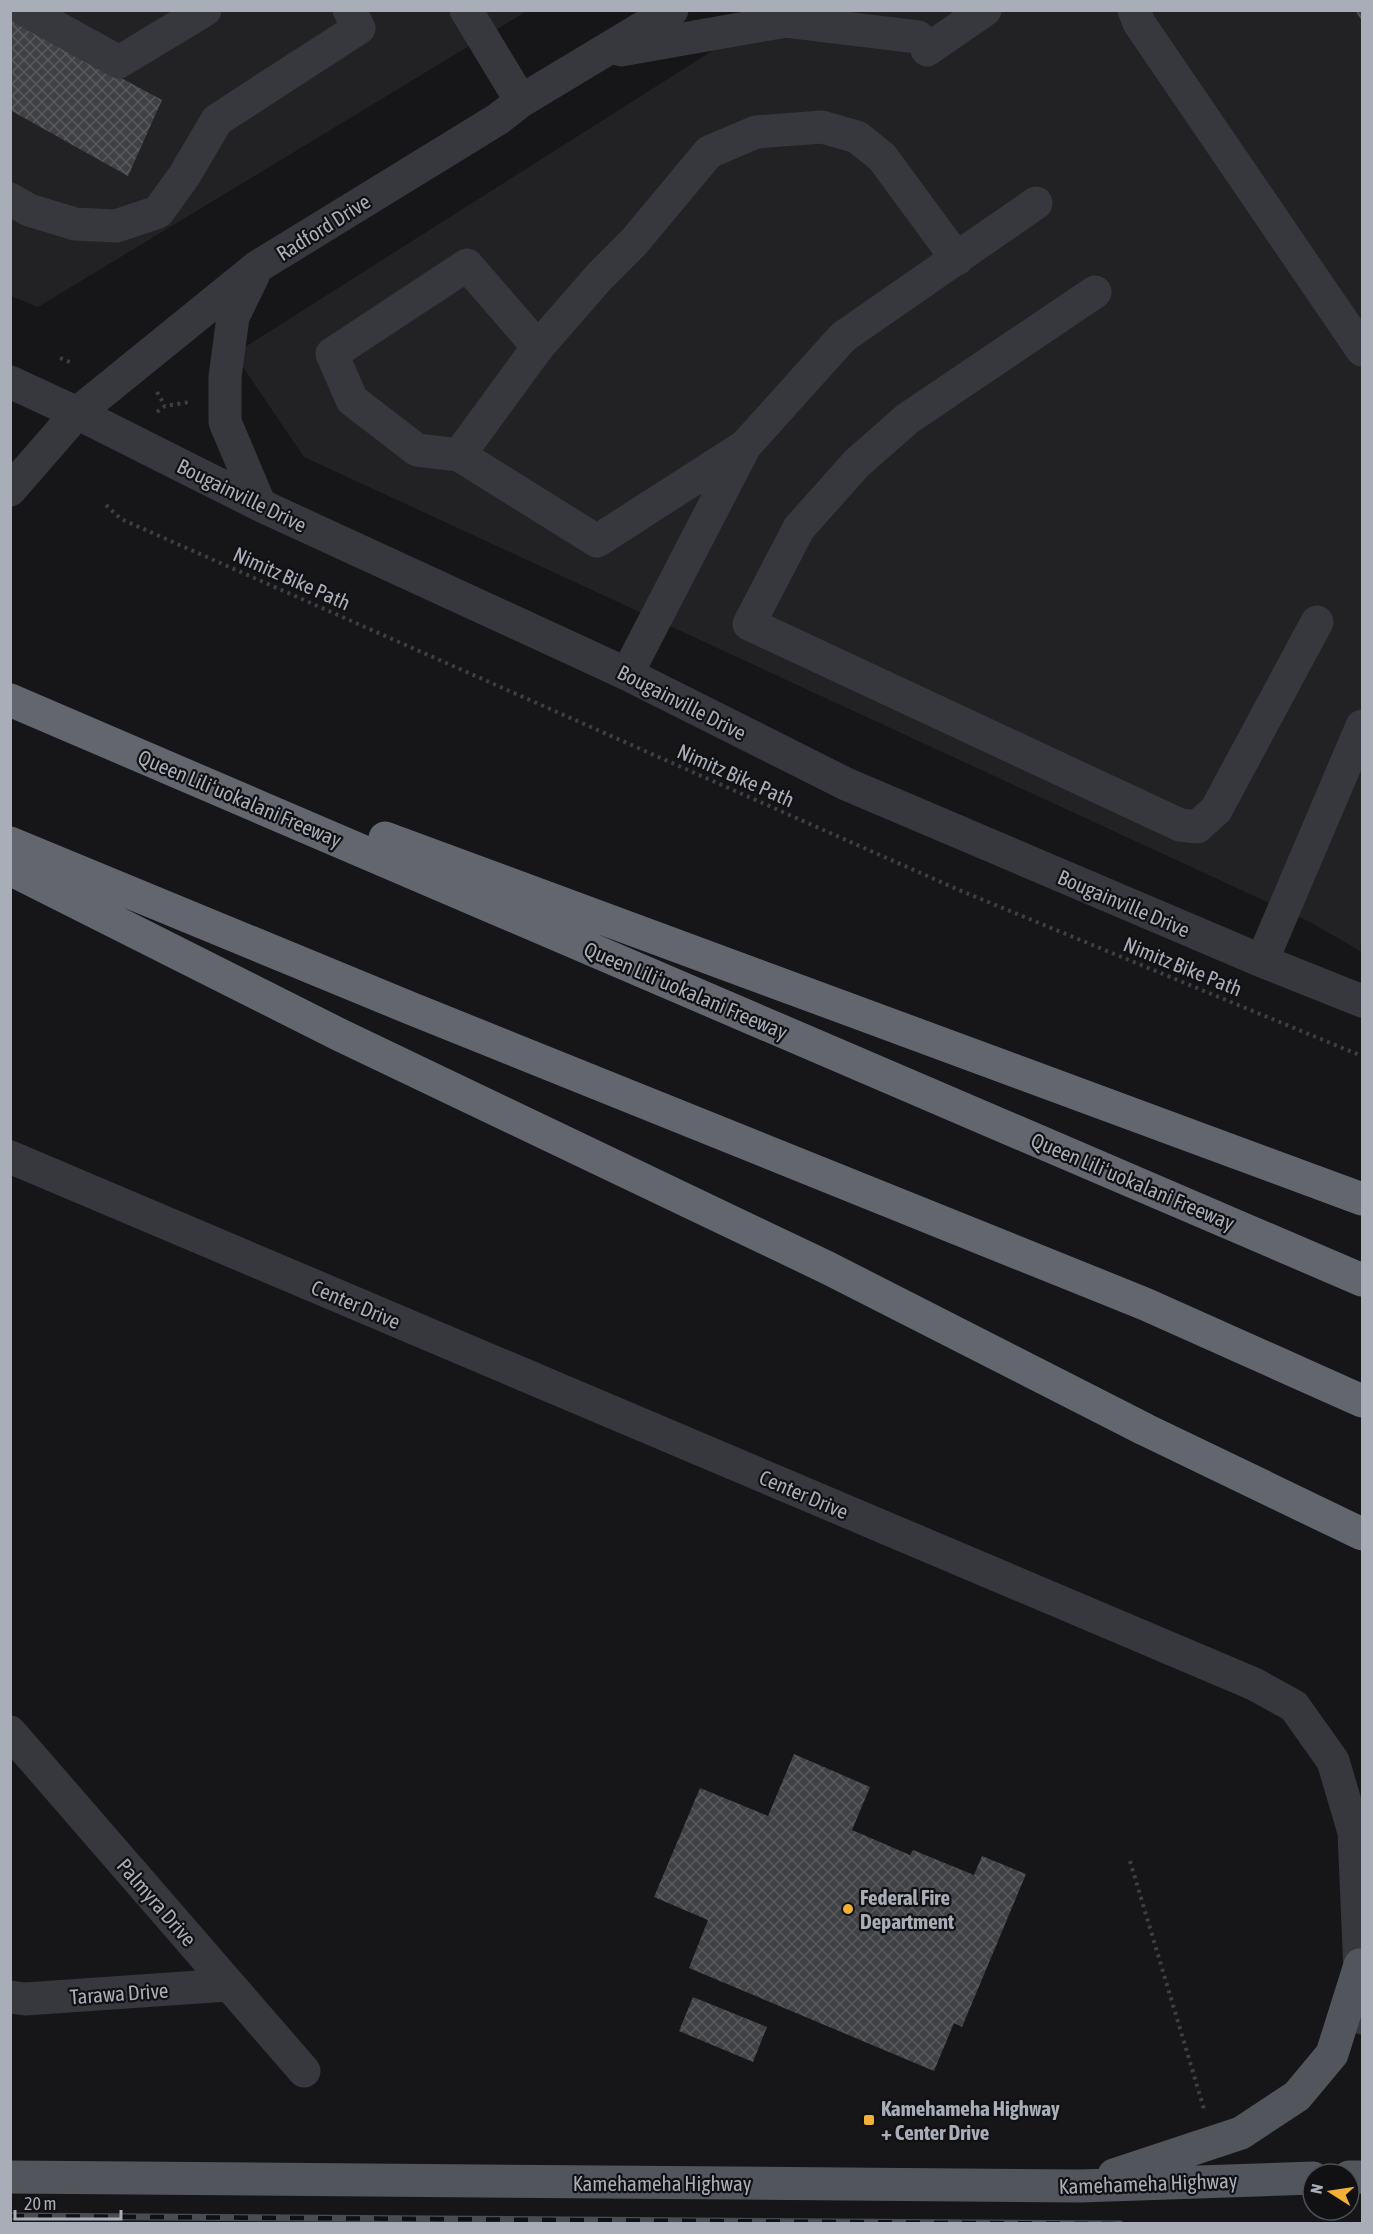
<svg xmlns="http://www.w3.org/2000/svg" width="1373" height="2234" viewBox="0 0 1373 2234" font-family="'Asap Condensed',sans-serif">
<defs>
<pattern id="building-cross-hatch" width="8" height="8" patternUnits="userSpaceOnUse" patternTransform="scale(1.5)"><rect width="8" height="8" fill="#404145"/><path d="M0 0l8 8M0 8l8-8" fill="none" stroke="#595a5e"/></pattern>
</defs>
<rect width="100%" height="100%" fill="#161618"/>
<path fill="#222225" d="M10,11H527L38,307L11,296Z
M775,11H1362V952L1308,921L304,457L234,354Z"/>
<path fill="url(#building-cross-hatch)" d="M1355,10H1362V21Z
M10,18L162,100L128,176L10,110Z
M794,1754L870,1787L852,1830L910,1855L913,1850L974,1875L982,1856L1026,1874L962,2027L954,2023L934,2071L689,1968L708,1920L654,1897L700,1788L768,1816Z
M693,1997L767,2027L753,2062L679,2031Z"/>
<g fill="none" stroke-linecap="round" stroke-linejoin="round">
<path stroke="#3d3f44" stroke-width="4" stroke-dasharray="3 4.5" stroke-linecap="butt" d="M60,358L70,362
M157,392L165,406
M157,412L165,406L190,402
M106,505L121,519L959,890L1362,1056
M1130,1861L1204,2109"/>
<path stroke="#37383d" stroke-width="33" d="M25,10L119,62L205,10
M466,10L521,101
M1134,10L1139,23L1362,350
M621,50L786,21L918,37
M927,50L985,10
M10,199L29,210L75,224L116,226L158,212L184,176L217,120L359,28L349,10
M253,276L233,317L225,377V422L260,505
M1095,292L907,419L857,463L799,528L749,624L1180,825L1197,827L1216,810L1317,622
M10,382L77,413L260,505L627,674L846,784L1262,961L1362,1001
M745,446L597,541L459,455L417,450L352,400L332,354L467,265L538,347L600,276L634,242L709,152L756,132L822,127L857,137L882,157L957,259
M459,455L538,347
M10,490L77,413L257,267L498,119L521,101L672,10
M627,674L745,446L843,337L1036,203
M1262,961L1362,726
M10,1157L1254,1684L1294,1706L1333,1761L1354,1832L1362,2018
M10,1732L304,2071
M10,1997L25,1999L228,1985"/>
<path stroke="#53555c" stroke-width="33" d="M1114,2175L1241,2133L1297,2096L1332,2054L1360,1965
M10,2177L1080,2186L1313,2178
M1349,2177H1362"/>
<path stroke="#63666e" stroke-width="33" d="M10,700L1362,1280
M385,838L1362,1199
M10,843L410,1008L1145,1304L1362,1401
M10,869L340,1035L828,1268L1146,1430L1362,1534"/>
<g stroke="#4a4c52" stroke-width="7">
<path id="rail" d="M10,2216L1120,2224"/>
</g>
<use href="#rail" stroke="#111113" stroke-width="4.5" stroke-dasharray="14" stroke-linecap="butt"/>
</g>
<g fill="#f2b134" stroke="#111113" stroke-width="2">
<circle cx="848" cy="1909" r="6"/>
<rect x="863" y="2114" width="12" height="12" rx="3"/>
</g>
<g text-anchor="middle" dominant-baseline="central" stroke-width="4.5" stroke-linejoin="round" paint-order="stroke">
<g font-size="21" fill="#a8adb8" stroke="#111113">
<text transform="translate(323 227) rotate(-32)">Radford Drive</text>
<text transform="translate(242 495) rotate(26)">Bougainville Drive</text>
<text transform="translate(292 578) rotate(24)">Nimitz Bike Path</text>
<text transform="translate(682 702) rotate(27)">Bougainville Drive</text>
<text transform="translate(736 775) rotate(24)">Nimitz Bike Path</text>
<text transform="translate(240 798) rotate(23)">Queen Liliʻuokalani Freeway</text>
<text transform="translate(1124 903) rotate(23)">Bougainville Drive</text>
<text transform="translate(1183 966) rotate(22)">Nimitz Bike Path</text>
<text transform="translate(686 990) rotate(23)">Queen Liliʻuokalani Freeway</text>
<text transform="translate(1133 1181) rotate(23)">Queen Liliʻuokalani Freeway</text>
<text transform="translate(356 1304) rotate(23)">Center Drive</text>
<text transform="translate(804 1494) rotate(23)">Center Drive</text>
<text transform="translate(157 1902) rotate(49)">Palmyra Drive</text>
<text transform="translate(119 1993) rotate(-4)">Tarawa Drive</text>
<text x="662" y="2183">Kamehameha Highway</text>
<text transform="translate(1148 2183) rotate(-2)">Kamehameha Highway</text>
</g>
<g font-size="21" font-weight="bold" fill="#a8adb8" stroke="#111113" text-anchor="start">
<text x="860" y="1897">Federal Fire<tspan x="860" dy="24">Department</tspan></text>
<text x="881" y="2108">Kamehameha Highway<tspan x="881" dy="24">+ Center Drive</tspan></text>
</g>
</g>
<rect width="1373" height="2234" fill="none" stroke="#a8adb8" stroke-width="24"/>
<g transform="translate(1331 2192) rotate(282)"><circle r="28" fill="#111113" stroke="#4d4f55" stroke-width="1.5"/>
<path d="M0-4.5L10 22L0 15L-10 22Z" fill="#f2b134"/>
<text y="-9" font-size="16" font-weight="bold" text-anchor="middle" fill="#a8adb8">N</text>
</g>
<path d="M15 2210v9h106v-9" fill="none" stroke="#a8adb8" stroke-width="3"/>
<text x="24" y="2210" font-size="18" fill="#a8adb8" stroke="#111113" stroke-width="4.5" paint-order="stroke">20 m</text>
</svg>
